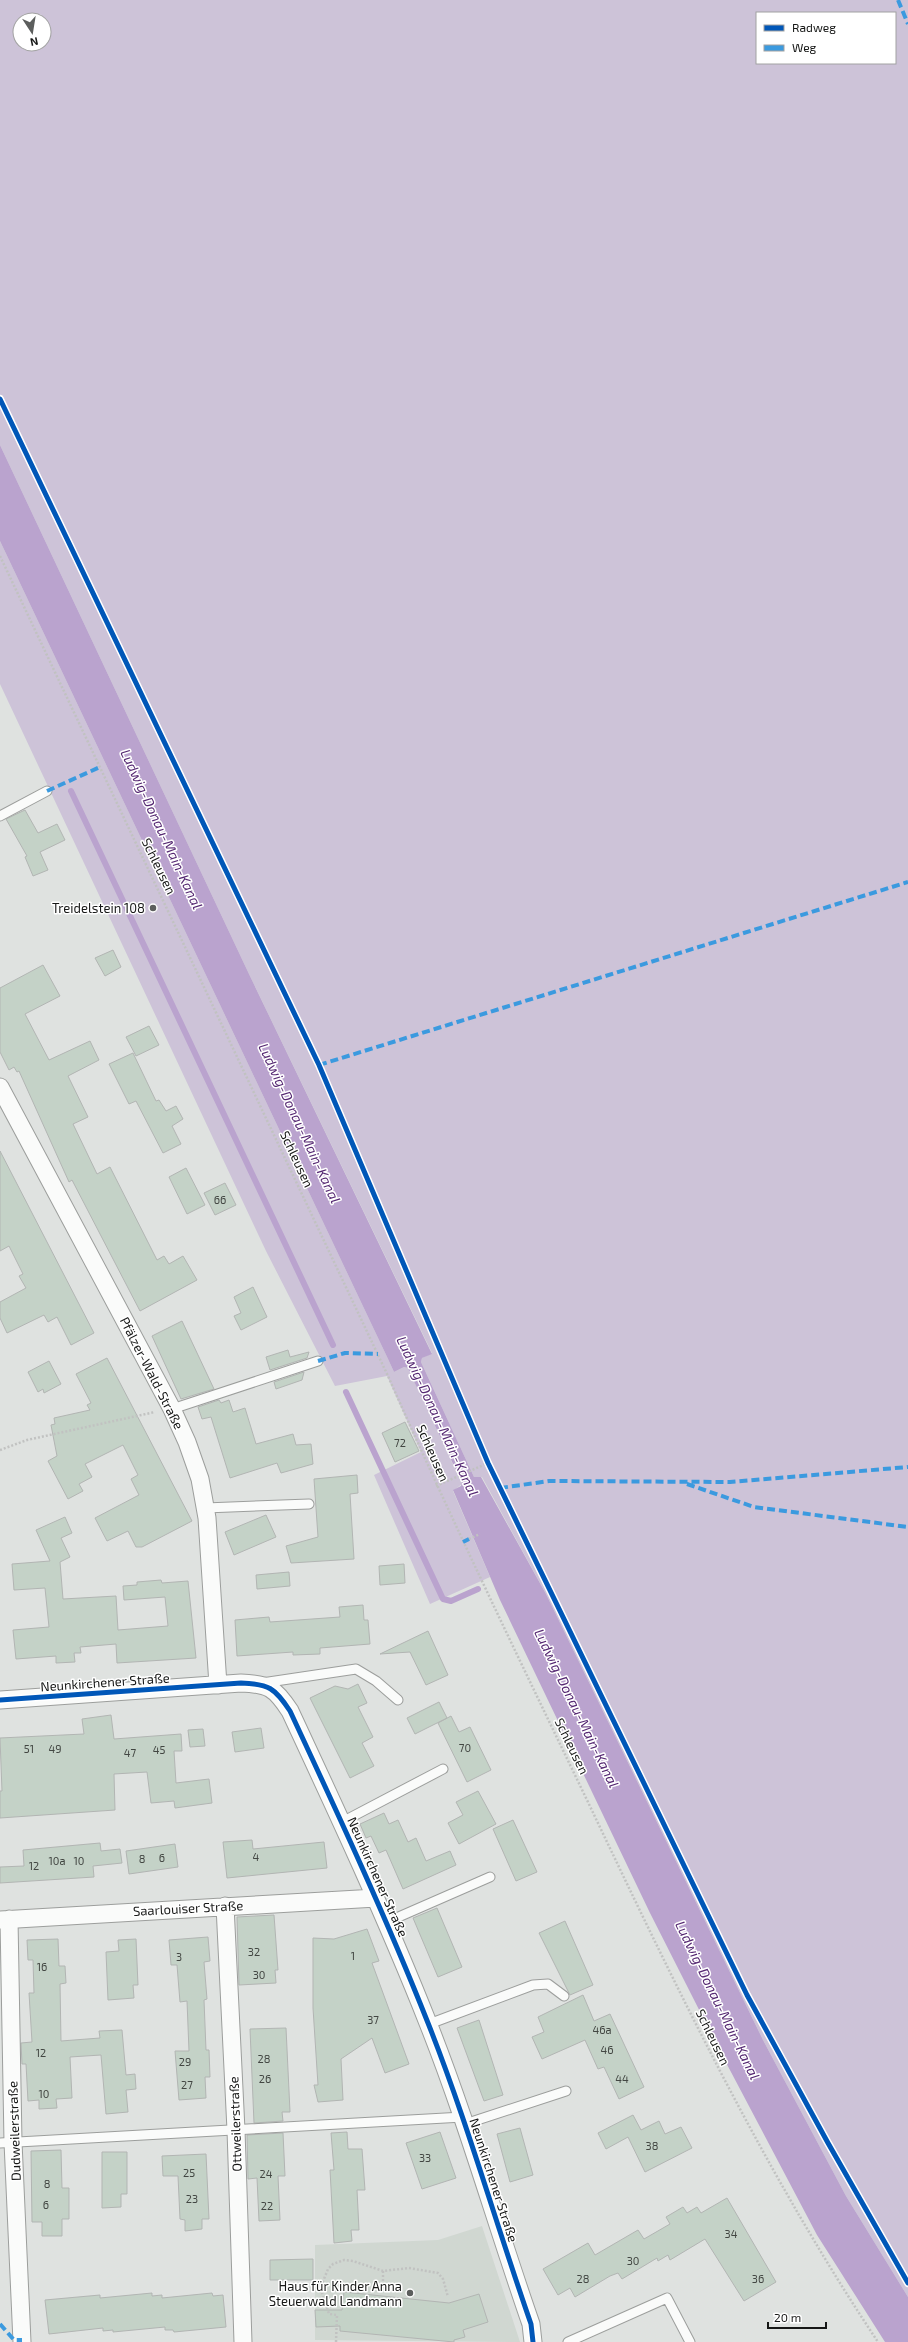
<svg xmlns="http://www.w3.org/2000/svg" width="908" height="2342" viewBox="0 0 908 2342" font-family="'Exo 2',sans-serif">
<rect width="100%" height="100%" fill="#dfe2e0"/>
<path fill="#d0d7d1" d="M482,2226L520,2342L315,2340V2245L438,2240Z"/>
<path fill="#cdc3d8" fill-rule="evenodd" d="M0,0H908V2297L846,2196L763,2040L546,1594L482,1477H474L421,1362L422,1358L432,1353L249,974L0,445ZM757,13H895V63H757ZM20,20H44V44H20Z
M0,541L388,1359L394,1372L404,1367L408,1368L462,1484L453,1491L490,1577L430,1604L374,1475L421,1452L387,1376L335,1386L266,1251L0,684Z"/>
<path fill="#baa3ce" d="M0,445L249,974L432,1354L422,1358L421,1362L474,1477H481L546,1594L763,2040L846,2196L908,2297V2342H885L817,2235L722,2055L650,1913L500,1600L453,1490L461,1486L462,1483L411,1375L408,1368L404,1367L394,1372L388,1359L0,541Z"/>
<g fill="none" stroke-linecap="round" stroke-linejoin="round">
<path stroke="#baa3ce" stroke-width="6" d="M71,791L333,1345
M346,1392L443,1599L451,1601L478,1589"/>
</g>
<path fill="#c4d2c7" stroke="#b2b5b3" d="M25,810L38,833L57,824L65,840L40,852L48,870L33,876L25,857L27,856L6,819Z
M113,950L121,967L105,976L95,958Z
M43,965L60,996L25,1014L49,1060L90,1041L99,1060L68,1076L88,1117L73,1124L97,1174L110,1167L157,1260L164,1256L169,1264L183,1256L197,1280L140,1311L72,1180L69,1182L19,1071L17,1072L14,1067L9,1070L0,1052V988Z
M149,1026L159,1045L136,1056L126,1037Z
M133,1053L156,1101L159,1100L166,1111L176,1106L183,1119L172,1126L181,1144L163,1153L136,1101L129,1104L109,1064Z
M0,1151L94,1333L71,1345L57,1317L48,1322L44,1315L7,1333L0,1318V1302L26,1288L19,1276L23,1274L9,1246L0,1251Z
M186,1168L205,1205L187,1214L169,1177Z
M225,1183L236,1205L215,1215L204,1193Z
M253,1287L267,1317L241,1330L234,1316L241,1313L234,1297Z
M182,1321L214,1389L181,1399L152,1336Z
M288,1350L290,1357L309,1352L307,1358L270,1370L266,1357Z
M107,1358L192,1521L142,1547H136L128,1531L107,1541L95,1518L139,1495L131,1479L138,1475L123,1445L85,1464L92,1477L79,1484L83,1491L68,1499L48,1461L57,1456L51,1425L55,1424L54,1418L90,1410L87,1405L91,1403L76,1374Z
M49,1361L61,1384L44,1393L43,1389L38,1392L28,1372Z
M304,1372L302,1380L276,1389L274,1382Z
M219,1400L221,1403L229,1400L233,1412L245,1408L256,1444L293,1434L296,1445L311,1444L313,1464L281,1473L277,1463L230,1478L211,1417L202,1419L198,1407Z
M405,1422L419,1451L395,1462L382,1433Z
M357,1475L358,1493L350,1494L354,1559L291,1563L286,1546L318,1537L314,1479Z
M266,1515L276,1537L234,1555L225,1532Z
M65,1517L72,1533L61,1538L70,1557L60,1562L63,1599L116,1596L118,1630L168,1626L165,1597L124,1600L123,1586L137,1585V1582L161,1580L162,1583L188,1581L196,1658L117,1663L116,1644L80,1647L81,1653H74L75,1662L56,1663V1656L16,1659L13,1630L49,1627L45,1588L14,1590L12,1564L50,1561L36,1530Z
M404,1564L405,1583L380,1585L379,1566Z
M289,1572L290,1586L257,1589L256,1575Z
M363,1605L364,1620H368L370,1644L320,1648V1654L293,1655V1652L237,1656L235,1620L269,1617L270,1622L340,1617L339,1607Z
M428,1631L448,1675L426,1685L410,1652L380,1654Z
M358,1684L367,1703L358,1707L373,1737L362,1743L374,1766L350,1778L310,1698L335,1686L348,1689Z
M439,1702L447,1718L415,1734L407,1718Z
M111,1715L114,1739L181,1734L182,1751H174L176,1783L209,1779L212,1803L175,1808L174,1801L151,1803L147,1772L114,1774L115,1810L0,1818V1791H2L0,1738L84,1734L82,1719Z
M451,1716L459,1732L470,1727L491,1770L467,1782L438,1723Z
M261,1728L264,1748L235,1752L232,1732Z
M203,1729L205,1746L190,1747L188,1730Z
M478,1791L496,1824L459,1844L448,1823L463,1815L456,1802Z
M384,1813L389,1824L398,1820L408,1842L416,1838L426,1861L450,1851L456,1865L403,1889L386,1850L379,1853L371,1836L366,1838L360,1824Z
M513,1820L537,1872L516,1881L493,1829Z
M252,1840L253,1849L324,1842L327,1868L227,1878L223,1842Z
M100,1843L101,1851L120,1849L122,1863L93,1866L94,1877L0,1883V1867L24,1866L23,1850Z
M175,1844L178,1867L129,1874L126,1851Z
M437,1908L462,1967L438,1977L413,1918Z
M274,1915L278,1970H275L276,1983L239,1985L237,1917Z
M565,1921L593,1985L570,1995L539,1933Z
M367,1929L379,1961L372,1963L409,2064L385,2073L372,2038L341,2059L343,2100L318,2102L314,2085H318L313,2008V1938L334,1939Z
M208,1937L210,1961L204,1962L207,1999L204,2000L206,2050H209L210,2077H205L206,2098L179,2100L175,2051H189L187,2001L180,2002L177,1965H171L169,1940Z
M58,1939L59,1966H65L66,1983L60,1984L61,2041L100,2038L99,2031L122,2030L126,2075L135,2074L136,2089L126,2090L128,2112L106,2114L101,2055L70,2057L72,2098L56,2099L57,2108L39,2109V2100L28,2101L26,2064H22L21,2043L32,2042L29,1993H34L33,1960H28L27,1940Z
M136,1939L138,1985H133L134,1998L108,2000L106,1952L119,1951L118,1940Z
M583,1995L594,2021L610,2014L644,2087L619,2099L604,2067L598,2069L585,2040L542,2059L532,2037L544,2032L538,2017Z
M479,2020L503,2095L484,2101L457,2028Z
M286,2028L290,2112H282L283,2121L254,2123L250,2029Z
M633,2115L641,2130L659,2121L665,2134L681,2127L692,2148L645,2172L628,2137L606,2149L598,2133Z
M520,2128L533,2175L510,2182L497,2134Z
M347,2132L348,2149H362L365,2190H357L359,2230H351L352,2241L334,2243L330,2170H334L331,2133Z
M440,2132L456,2178L422,2189L406,2143Z
M283,2133L285,2176H278L280,2220L259,2221L257,2178L248,2179L247,2135Z
M61,2150L62,2188H69V2219H62V2236H42V2222H32L31,2151Z
M102,2152H127V2194H121V2207L102,2208Z
M206,2154L209,2219H202V2229L185,2231V2220L180,2219L178,2176H163L162,2156Z
M727,2198L776,2282L744,2301L705,2239L670,2260L668,2255L658,2261L657,2258L622,2279L618,2273L610,2276L575,2297L570,2288L558,2295L543,2269L588,2243L595,2255L638,2230L644,2239L670,2224L666,2217L683,2207L687,2213L697,2207L701,2213Z
M313,2259V2280H270V2260Z
M344,2292L449,2303L479,2294L488,2322L463,2330L465,2337L454,2340V2342L340,2331V2326L316,2327L315,2310H342Z
M152,2293V2296L162,2295V2298L212,2293L213,2296L223,2295L226,2327L174,2332L173,2330H165V2327L113,2332V2330L103,2331V2328L49,2334L45,2300L100,2295V2298Z"/>
<g fill="none" stroke-linecap="round" stroke-linejoin="round">
<g stroke="#9c9e9c" stroke-width="11">
<path id="lane" d="M0,816L47,791
M172,1409L318,1361
M205,1508L309,1504
M262,1683L356,1669L376,1681L398,1700
M342,1822L443,1769
M387,1922L490,1877
M429,2024L533,1985L548,1984L564,1996
M465,2124L566,2091
M0,2143L463,2117
M568,2342L667,2298L690,2342"/>
</g>
<g stroke="#9c9e9c" stroke-width="19">
<path id="street" d="M0,1087L172,1409L187,1442L200,1479L207,1518L218,1685
M0,1700L241,1683C269,1684 275,1688 290,1711C338,1814 386,1917 428,2023C467,2121 496,2224 531,2324L533,2342
M225,1906L236,2130L243,2342
M9,1919L13,2142L22,2342
M0,1920L376,1898"/>
</g>
<path stroke="#c1c2c1" stroke-width="2.5" stroke-dasharray="2 2" stroke-linecap="butt" d="M0,556L388,1376C451,1519 519,1659 587,1800C675,1985 764,2171 878,2342
M0,1450L27,1440L155,1412
M436,1486L488,1463
M469,1539L480,1534
M383,2271V2288
M336,2342L337,2315L329,2314L322,2293V2284L328,2269L333,2264L344,2260L353,2261L383,2271L409,2268L438,2273L443,2279L448,2297"/>
<use href="#lane" stroke="#fafbfa" stroke-width="9"/>
<use href="#street" stroke="#fafbfa" stroke-width="17"/>
<path stroke="#3b9adf" stroke-width="4" stroke-dasharray="8 4" stroke-linecap="butt" d="M898,0L908,24
M47,791L100,767
M319,1065L908,882
M318,1361L345,1353L378,1354
M687,1484L754,1507L908,1527
M500,1488L549,1481L730,1482L908,1467
M463,1542L469,1539
M0,2324L14,2340H22"/>
<g stroke="#fff" stroke-width="8">
<path id="cycleway" d="M0,399L319,1065L488,1463L747,1995L828,2143L908,2283
M0,1700L241,1683C269,1684 275,1688 290,1711C338,1814 386,1917 428,2023C467,2121 496,2224 531,2324L533,2342"/>
</g>
<use href="#cycleway" stroke="#0057b8" stroke-width="5"/>
</g>
<g fill="#5c5e5d" stroke="#fff" stroke-width="1.5">
<circle cx="153" cy="908" r="4"/>
<circle cx="410" cy="2293" r="4"/>
</g>
<g text-anchor="middle" dominant-baseline="central" stroke-width="3" stroke-linejoin="round" paint-order="stroke">
<g font-size="11" fill="#424642">
<text x="220" y="1199">66</text>
<text x="400" y="1442">72</text>
<text x="465" y="1747">70</text>
<text x="29" y="1748">51</text>
<text x="55" y="1748">49</text>
<text x="159" y="1749">45</text>
<text x="130" y="1752">47</text>
<text x="256" y="1856">4</text>
<text x="162" y="1857">6</text>
<text x="142" y="1858">8</text>
<text x="57" y="1860">10a</text>
<text x="79" y="1860">10</text>
<text x="34" y="1865">12</text>
<text x="254" y="1951">32</text>
<text x="353" y="1955">1</text>
<text x="179" y="1956">3</text>
<text x="42" y="1966">16</text>
<text x="259" y="1974">30</text>
<text x="373" y="2019">37</text>
<text x="602" y="2029">46a</text>
<text x="607" y="2049">46</text>
<text x="41" y="2052">12</text>
<text x="264" y="2058">28</text>
<text x="185" y="2061">29</text>
<text x="265" y="2078">26</text>
<text x="622" y="2078">44</text>
<text x="187" y="2084">27</text>
<text x="44" y="2093">10</text>
<text x="652" y="2145">38</text>
<text x="425" y="2157">33</text>
<text x="189" y="2172">25</text>
<text x="266" y="2173">24</text>
<text x="47" y="2183">8</text>
<text x="192" y="2198">23</text>
<text x="46" y="2204">6</text>
<text x="267" y="2205">22</text>
<text x="731" y="2233">34</text>
<text x="633" y="2260">30</text>
<text x="583" y="2278">28</text>
<text x="758" y="2278">36</text>
</g>
<g font-size="13" fill="#161716" stroke="#fff">
<text transform="translate(159 866) rotate(64)">Schleusen</text>
<text transform="translate(297 1159) rotate(65)">Schleusen</text>
<text transform="translate(152 1373) rotate(63)">Pfälzer-Wald-Straße</text>
<text transform="translate(433 1453) rotate(66)">Schleusen</text>
<text transform="translate(105 1682) rotate(-4)">Neunkirchener Straße</text>
<text transform="translate(572 1746) rotate(64)">Schleusen</text>
<text transform="translate(378 1877) rotate(66)">Neunkirchener Straße</text>
<text transform="translate(188 1908) rotate(-3)">Saarlouiser Straße</text>
<text transform="translate(713 2037) rotate(64)">Schleusen</text>
<text transform="translate(235 2124) rotate(-92)">Ottweilerstraße</text>
<text transform="translate(14 2131) rotate(-92)">Dudweilerstraße</text>
<text transform="translate(494 2180) rotate(72)">Neunkirchener Straße</text>
</g>
<g font-size="13" fill="#161716" stroke="#fff" text-anchor="end">
<text x="145" y="908">Treidelstein 108</text>
<text x="402" y="2286">Haus für Kinder Anna<tspan x="402" dy="15">Steuerwald Landmann</tspan></text>
</g>
<g font-size="14" font-style="italic" fill="#552872" stroke="#fff">
<text transform="translate(162 829) rotate(65)">Ludwig-Donau-Main-Kanal</text>
<text transform="translate(300 1123) rotate(65)">Ludwig-Donau-Main-Kanal</text>
<text transform="translate(438 1416) rotate(65)">Ludwig-Donau-Main-Kanal</text>
<text transform="translate(577 1708) rotate(64)">Ludwig-Donau-Main-Kanal</text>
<text transform="translate(718 2000) rotate(64)">Ludwig-Donau-Main-Kanal</text>
</g>
</g>
<rect x="756" y="12" width="140" height="52" fill="#ffffff" stroke="#a2a2a2"/>
<rect x="764" y="25" width="20" height="6" fill="#0057b8" stroke="#a2a2a2"/>
<text x="792" y="32" font-size="12" fill="#161716">Radweg</text>
<rect x="764" y="45" width="20" height="6" fill="#3b9adf" stroke="#a2a2a2"/>
<text x="792" y="52" font-size="12" fill="#161716">Weg</text>
<g transform="translate(32 32) rotate(168)"><circle r="19" fill="#ffffff" stroke="#a2a2a2"/>
<path d="M0-3L7 15L0 10L-7 15Z" fill="#5c5e5d"/>
<text y="-6" font-size="11" font-weight="bold" text-anchor="middle" fill="#161716">N</text>
</g>
<path d="M768 2322v6h58v-6" fill="none" stroke="#161716" stroke-width="2"/>
<text x="774" y="2322" font-size="12" fill="#161716" stroke="#ffffff" stroke-width="3" paint-order="stroke">20 m</text>
</svg>
